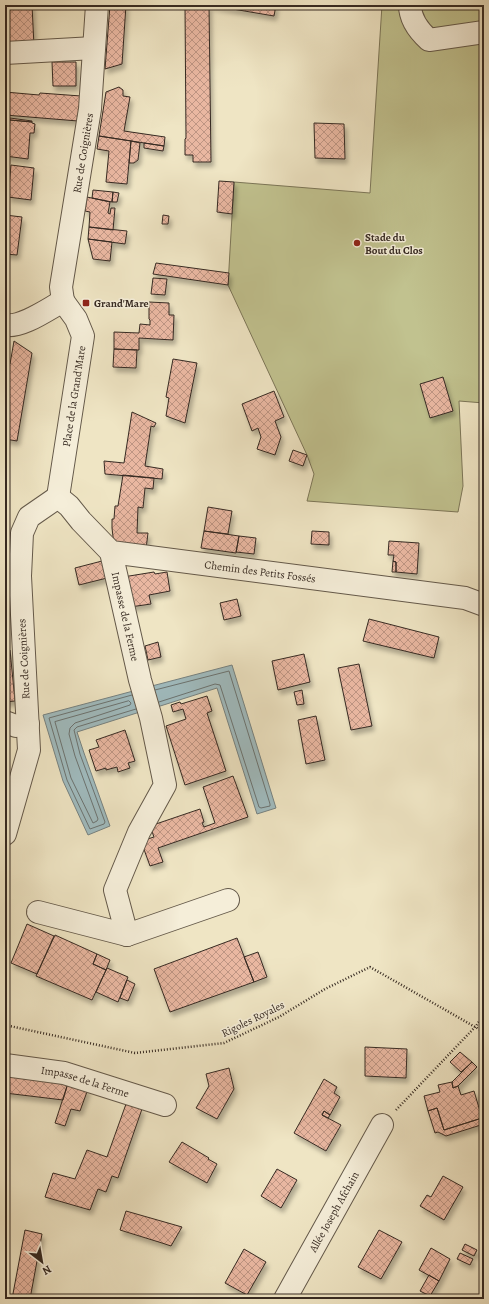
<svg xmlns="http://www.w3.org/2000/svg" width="489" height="1304" viewBox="0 0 489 1304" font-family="Alegreya,serif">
<defs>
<pattern id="building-cross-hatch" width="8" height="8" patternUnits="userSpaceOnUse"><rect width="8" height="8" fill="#e9b7a1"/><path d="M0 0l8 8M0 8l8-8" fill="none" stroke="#be9583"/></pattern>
<filter id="shadow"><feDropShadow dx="2.5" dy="4.5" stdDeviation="2" flood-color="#0004"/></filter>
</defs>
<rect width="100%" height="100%" fill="#efe5c4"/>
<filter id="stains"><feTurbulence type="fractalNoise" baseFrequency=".005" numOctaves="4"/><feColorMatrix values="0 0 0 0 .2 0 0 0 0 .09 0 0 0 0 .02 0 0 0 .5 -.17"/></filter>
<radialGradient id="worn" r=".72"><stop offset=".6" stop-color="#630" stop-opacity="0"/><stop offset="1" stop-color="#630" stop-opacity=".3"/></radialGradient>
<path fill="#c1c28f" stroke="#7c7658" d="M382,5H484V403L459,401L463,486L458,512L307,501L314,474L307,455L228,285L234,182L370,193Z"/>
<path fill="#a0bcc0" stroke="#768281" d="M232,665L276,808L257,814L217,688L154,708L148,687Z
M137,690L143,711L77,732L84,753L110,826L88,835L63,781L43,715Z"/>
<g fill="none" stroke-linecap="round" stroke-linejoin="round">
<path stroke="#6b7371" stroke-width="1" d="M155,690L229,671L270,804V806L261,808L259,807L220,685L215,684L159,702
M132,695L49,718L67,780L90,829L104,824L105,822L80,754L74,730L77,727L136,709
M129,701L131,703L130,705L75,723L70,728L69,734L75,756L98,819L97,821L93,823L71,778L55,722Z"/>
</g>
<path fill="url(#building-cross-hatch)" stroke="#362a22" filter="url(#shadow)" d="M5,5H32L34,46L5,47Z
M110,5H126L122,64L105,69Z
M185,5H276L274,16L209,5L211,162H193V155H185V139L186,138Z
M52,62H76V86H53Z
M119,87L123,90V96L130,97L124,131L165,137L164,146L99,136L106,92Z
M5,92L39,95L40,93L81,96L78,121L5,115Z
M10,118L32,121V122L10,120Z
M10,120L32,122V123L35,124L34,133H30L28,159L5,156V142H7Z
M314,123L344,124L345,159L315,158Z
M99,136L131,141L127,184L106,182L109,151L97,149Z
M131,141L140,143L138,160L134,163H129Z
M144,143L164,146L163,151L144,148Z
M11,165L34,168L31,200L8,197Z
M219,181L234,182L232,214L217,212Z
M93,190L113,192L112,202L92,198Z
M113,192L119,193L117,202H112Z
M87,197L110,202L108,213L110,214L111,208H115L113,230L89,227L90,212L85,211Z
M5,215L22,217L17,255L5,254Z
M163,215L169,216L168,224H162Z
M89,227L127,231L125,244L88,239Z
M88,239L112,242L110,261L93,259Z
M156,263L229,273L228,285L153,274Z
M153,278L167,279L165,295L151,294Z
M149,302L169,303V315H174L173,340L139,338V350L114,349V332L139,333L140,324L150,325V320L149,319Z
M14,341L32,353L17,441L5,439V363L10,364Z
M114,349L137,350L136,368L113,367Z
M173,359L197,363L185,423L166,416L169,398L166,397Z
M443,377L453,411L430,418L420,384Z
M274,391L284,417L275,421L281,437L275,455L257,449L261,437L258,428L252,431L242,404Z
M132,412L156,423L154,427L151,426L145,466L163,469L162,479L105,474L104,461L124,463Z
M293,450L307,455L303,466L289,461Z
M123,475L154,478L153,489L145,488L143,508L138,507L137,533H148L146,549L114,545L112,528V519H114L115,506H118Z
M208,507L232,511L228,534L204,531Z
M204,531L239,536L236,553L201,548Z
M312,531L329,532V545L311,544Z
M5,535H11L10,562L5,561Z
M239,536L256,538L254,554L236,552Z
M389,541L419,543L417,574L396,572V562L393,561L394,555H388Z
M102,561L107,578L79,585L75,568Z
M393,561L396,562V572H392Z
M154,572L155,574L167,572L170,591L149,595L151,604L130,607L123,577Z
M237,599L241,616L224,620L220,603Z
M369,619L439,637L434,658L363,641Z
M158,642L161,657L148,660L145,646Z
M5,650H10L15,701L5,702Z
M304,654L310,682L278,690L272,661Z
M359,664L372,726L351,730L338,668Z
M302,690L304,704L297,705L294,692Z
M207,696L212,711L207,713L226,771L185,785L166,726L186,719L183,709L173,712L171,705L180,702L181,704Z
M316,716L325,760L306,764L298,720Z
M125,730L135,761L128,763L130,768L118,772L117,767L106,770V768L96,771L89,750L99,747L96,740Z
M233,776L248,817L158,848L163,862L150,866L141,841L154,837L150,826L200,809L204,822L202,823L204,827L215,823L203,787Z
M27,924L54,936L37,974L11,963Z
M55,935L97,954L93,964L106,970L92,1000L36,976Z
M237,938L254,982L170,1012L154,969Z
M258,952L267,977L254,982L244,957Z
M97,954L110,960L106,970L93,964Z
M107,968L128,977L118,1002L96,992Z
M127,980L135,984L128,1001L120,998Z
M365,1047L407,1049L406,1078L365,1076Z
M460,1052L472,1062L461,1072L450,1062Z
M472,1062L477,1067L458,1086L453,1088L452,1082Z
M229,1068L234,1089L217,1119L196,1108L209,1086L206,1074Z
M5,1076L68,1083L63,1100L5,1093Z
M324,1079L337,1087L334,1093L340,1097L330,1115L324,1111L322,1115L341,1125L326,1151L294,1133Z
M452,1082L453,1088L458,1086L461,1095L474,1091L482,1118L444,1130L437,1108L428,1111L424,1096L440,1092L438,1085Z
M68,1083L88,1089L80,1111L71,1109L65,1126L55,1123Z
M126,1104L142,1109L118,1178L112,1176L106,1192L98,1189L90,1210L45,1197L53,1173L75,1179L87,1150L107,1157Z
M437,1108L444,1130L482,1118L484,1124L446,1136L438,1132L435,1133L428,1111Z
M324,1111L330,1115L328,1118L322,1115Z
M182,1142L209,1158L208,1159L217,1164L207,1183L169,1162Z
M277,1169L297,1180L281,1208L261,1196Z
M443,1176L463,1187L444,1220L420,1206L427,1195L431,1197Z
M126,1211L182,1227L171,1246L162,1243L120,1230Z
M25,1230L42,1234L30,1299H12Z
M379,1230L402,1242L381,1279L358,1267Z
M465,1244L477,1250L474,1256L462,1250Z
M431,1248L450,1259L439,1281L419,1270Z
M244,1249L266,1262L247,1295L225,1283Z
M460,1253L473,1259L470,1265L457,1259Z
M429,1275L439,1281L430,1296L420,1291Z"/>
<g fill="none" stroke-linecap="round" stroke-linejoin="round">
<g stroke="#64594a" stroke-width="24">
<g id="minor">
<path d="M410,5C410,19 419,31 429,40L484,32"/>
<path d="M5,53L94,48"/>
<path id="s1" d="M63,301L61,287L90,109L97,5"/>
<path d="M5,325C22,328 48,309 63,301"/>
<path id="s2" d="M58,497L69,506L81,521L111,552L465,598L484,605"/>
<path id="s3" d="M58,497L83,336L76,319L63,301"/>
<path id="s4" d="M111,552L140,680L151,718L165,785L139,832L115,890L127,935L228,900"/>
<path d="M5,722L16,726L28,724"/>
<path d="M5,834L29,750L20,576L22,533L29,517L58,497"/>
<path d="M38,912L127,935"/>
<path id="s5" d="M5,1065L64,1073L165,1105"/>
<path id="s6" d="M285,1299L382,1125"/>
</g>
</g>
<path stroke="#362a22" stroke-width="2.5" stroke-dasharray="1 2" stroke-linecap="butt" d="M5,1025L135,1053L224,1043L279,1017L325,989L370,967L484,1032
M396,1110L476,1026L484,1014"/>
<use href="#minor" stroke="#f5eed9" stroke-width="22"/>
</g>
<g fill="#8f2418" stroke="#f5eed9" stroke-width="1.5">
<circle cx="357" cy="243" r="4"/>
<rect x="82" y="299" width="8" height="8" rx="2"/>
</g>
<g text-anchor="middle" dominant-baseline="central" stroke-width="3" stroke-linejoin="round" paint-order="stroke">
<g font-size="11" fill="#362a22" stroke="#f5eed9">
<text stroke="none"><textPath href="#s1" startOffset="150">Rue de Coignières</textPath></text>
<text stroke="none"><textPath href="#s3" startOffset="102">Place de la Grand'Mare</textPath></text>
<text stroke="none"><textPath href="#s2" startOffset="227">Chemin des Petits Fossés</textPath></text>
<text stroke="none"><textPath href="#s4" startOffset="66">Impasse de la Ferme</textPath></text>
<text transform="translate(24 659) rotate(-93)">Rue de Coignières</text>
<text transform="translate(253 1019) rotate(-26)">Rigoles Royales</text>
<text stroke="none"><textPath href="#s5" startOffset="82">Impasse de la Ferme</textPath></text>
<text stroke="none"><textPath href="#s6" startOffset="100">Allée Joseph Afchain</textPath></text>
</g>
<g font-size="11" font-weight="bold" fill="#362a22" stroke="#f5eed9" text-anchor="start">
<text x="365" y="237">Stade du<tspan x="365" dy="13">Bout du Clos</tspan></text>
<text x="94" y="303">Grand'Mare</text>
</g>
</g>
<rect width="489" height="1304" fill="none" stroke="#efe5c4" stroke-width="20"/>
<rect x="6" y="6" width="477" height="1292" fill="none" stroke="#362a22" stroke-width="2"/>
<rect x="10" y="10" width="469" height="1284" fill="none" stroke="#362a22"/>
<g transform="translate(42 1262) rotate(149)" stroke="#f5eed9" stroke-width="3" paint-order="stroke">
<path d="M0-3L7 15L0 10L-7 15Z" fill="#362a22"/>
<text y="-6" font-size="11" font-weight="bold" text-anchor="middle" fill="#362a22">N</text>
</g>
<rect width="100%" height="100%" filter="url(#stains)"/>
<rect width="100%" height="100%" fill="url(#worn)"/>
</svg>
